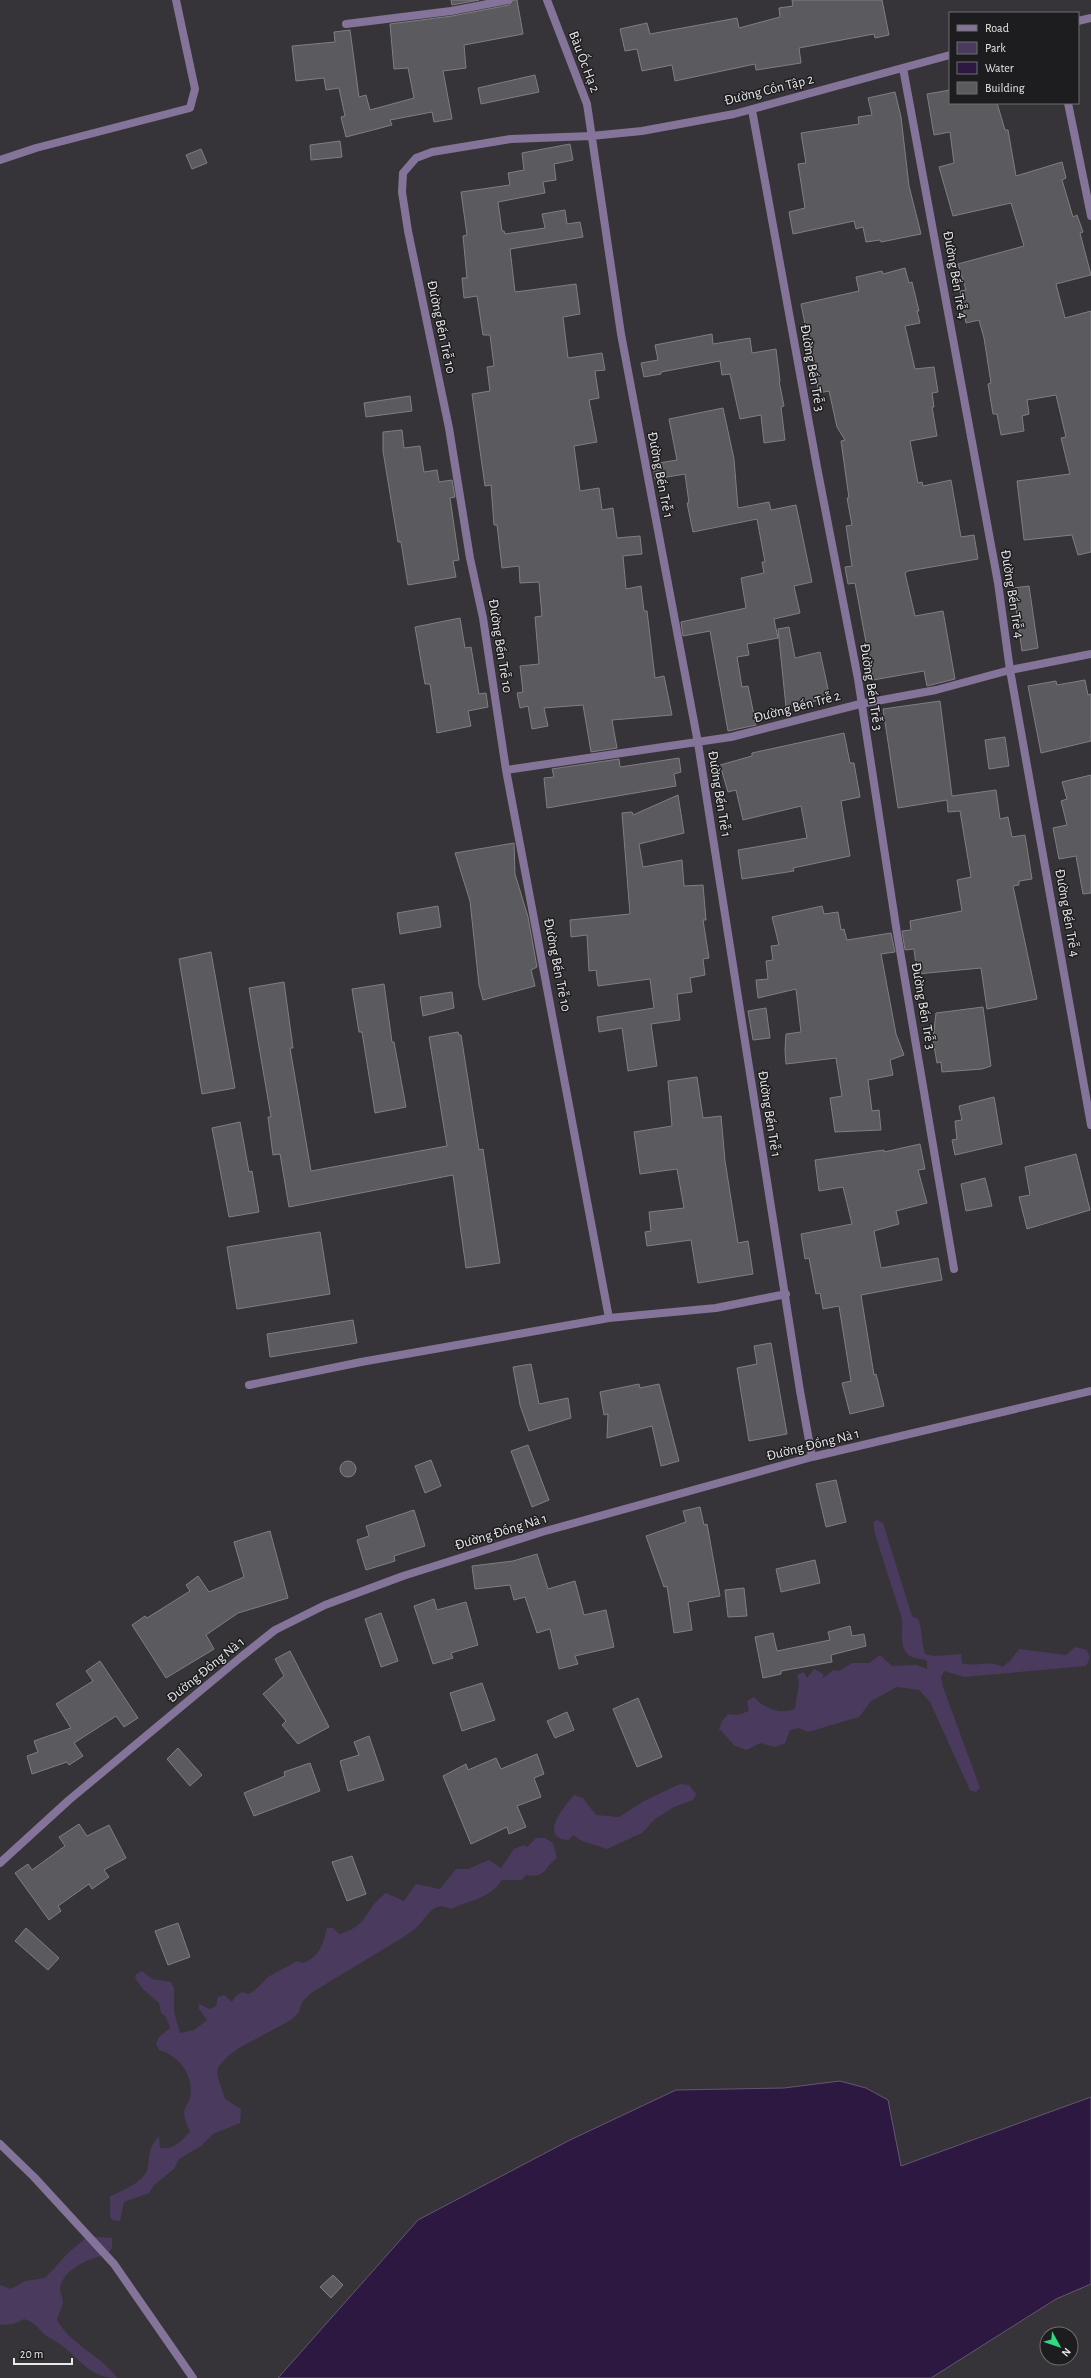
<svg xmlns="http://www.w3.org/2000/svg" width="1091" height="2378" viewBox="0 0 1091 2378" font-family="'Alegreya Sans',sans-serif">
<rect width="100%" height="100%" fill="#363438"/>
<path fill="#4a3a5e" d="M877,1520L883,1523L912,1616L918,1619C923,1631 921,1642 925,1654L935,1656L961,1654L962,1663C975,1668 990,1659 1002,1667L1010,1661L1019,1649L1066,1655L1075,1647L1087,1650L1090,1658L1086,1666L964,1677L944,1671L941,1677L943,1687L980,1788L976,1792L970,1790L930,1702L919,1690L897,1687L871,1701L859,1717L808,1732L799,1728L790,1730L785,1743L775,1747L760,1743L747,1750L735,1746L719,1729L722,1721L728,1714L738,1715L749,1711L747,1701L754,1697C763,1708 782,1716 795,1708L799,1683L797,1675L804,1672L807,1678L814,1669L823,1674V1678L833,1670L839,1671L852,1663H869L880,1655L892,1666L917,1665L927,1669V1661C922,1658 917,1659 912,1657C898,1651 903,1630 902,1619L875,1534L873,1522Z
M680,1784L689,1785L696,1794L693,1800L674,1807L655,1819L642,1833L607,1849L582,1841L573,1835L569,1840C537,1839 565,1805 574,1795L583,1798L596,1815L619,1817L644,1801Z
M536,1838H545L553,1843L557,1858C543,1868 547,1878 526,1875L522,1880H502C488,1900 472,1899 451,1909C433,1899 427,1918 415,1929C411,1932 406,1935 402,1938L311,1993L302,2002L299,2012L291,2020L239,2048L228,2056L218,2067L217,2074L225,2099L241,2109L240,2123L213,2134L201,2146L179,2159L174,2169L154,2185L149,2193L124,2202L120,2221L112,2220L110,2216V2196C121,2192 147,2180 148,2167C150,2153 148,2149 159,2136L160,2148C174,2150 180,2142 190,2132C188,2126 184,2120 184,2113C184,2109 188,2103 190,2099C195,2077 180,2056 159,2050L156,2043L160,2036L170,2028L166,2017L161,2013L159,2003L142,1988L135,1978L136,1974L142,1971L152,1979L171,1982L174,1988V2012L180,2033L194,2030L207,2020L199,2009V2004L210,2009L216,2006L218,1997L224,1995L232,2002L235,1997L242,1992L248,1994C257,1990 260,1985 267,1978C269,1976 294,1963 297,1961L303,1963C320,1956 323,1945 327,1928H333L339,1934C369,1927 365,1907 386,1893L404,1901L416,1884L440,1889L456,1869H468L489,1860L501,1868L514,1849L524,1845L527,1847Z
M88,2236L112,2238V2248L107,2255C91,2257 67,2268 61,2284C58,2291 63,2296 63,2302C63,2307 58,2315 57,2320C71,2345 103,2357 117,2378C90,2378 81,2360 61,2345C56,2340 47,2338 43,2333C36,2326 34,2322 24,2319L13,2324L0,2325V2285L11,2289L25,2281L45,2278L68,2253Z"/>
<path fill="#2c1840" stroke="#645673" d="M840,2081L866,2088L888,2100L901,2166L1091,2097V2284L1056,2299L931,2378H278L418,2220L570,2140L676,2090L784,2088Z"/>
<path fill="#5b5a5e" stroke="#807e82" d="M451,0H479L452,5Z
M513,0H517L523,34L464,45L466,68L443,71L452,119L434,122L432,112L390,120L392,125L346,137L341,117L345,116L339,88L326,90L324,78L296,81L292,46L335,42L334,32L350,30L359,97L366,95L370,110L414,98L408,68L394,69L390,24L452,16L509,5Z
M792,0H882L889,35L875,38L874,34L799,48L801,63L756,70L755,64L675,81L672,65L642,71L637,49L625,51L620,29L647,23L650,34L737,18L739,28L780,17L779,8L793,6Z
M535,75L539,92L481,104L478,88Z
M950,90V103H997L1005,130H1008L1016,176L1062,162L1066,178L1062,180L1073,217L1077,215L1083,232L1080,233L1091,275L1056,284L1065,318L1091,311V552L1078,555L1072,535L1024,540L1017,481L1070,474L1061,438L1066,437L1056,395L1027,400L1029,414L1022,416L1024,431L1001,435L997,414H993L988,384L991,383L984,338L979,320L966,323L960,291L966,290L958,264L1024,246L1011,203L953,216L939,167L954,163L950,132L934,135L927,94Z
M895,92L901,117L909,186L921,234L881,242L880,240L866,242L863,227L856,229L854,221L793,234L789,212L805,208L798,164L806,163L801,133L859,124L858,117L872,115L868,98Z
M340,141L342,157L311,160L310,145Z
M570,144L573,160L554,164L556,180L543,182L545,193L498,202L502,231H504L505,234L545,228L542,214L565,210L567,224L580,222L583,237L510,249L515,292L576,284L580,314L563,317L568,358L602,353L605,370L595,371L599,398L589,400L597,442L574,446L580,491L599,488L602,510L613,508L617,538L640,536L642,554L623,556L626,589L641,586L644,611H647L655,678L664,676L672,715L612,720L617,748L591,752L583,705L544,708L548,726L532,729L528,706L520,708L517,693L523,692L520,666L539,664L535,617L542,616L539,582L520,583L519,566L502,568L497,525H494L491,485L485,486L472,394L490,391L487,367L494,366L490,335H483L477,296L464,298L462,278H467L463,236L467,235L461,192L510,185L508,173L524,170L522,153Z
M201,149L207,163L192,169L186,155Z
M905,268L909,283L912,282L919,311H917L920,323L905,326L915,369L934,367L938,392L932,393L934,407H932L937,436L910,441L918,483L922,482L923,486L951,480L961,537L974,535L978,559L908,571L905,573L915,616L943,611L955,679L927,686L924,671L873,680L855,583L848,584L845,567L852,566L846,526L852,525L847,498H849L841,441L845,440L837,427L829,391L819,393L801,304L859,291L856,277L882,271L883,274Z
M712,334L713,344L750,338L752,353L776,349L780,381H779L784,406L781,407L785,440L764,443L761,415L740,419L730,374L722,375L720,361L661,372V374L644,377L641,363L658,360L655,345Z
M410,396L412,411L366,417L364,403Z
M723,408L734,459L738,508L769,502L771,510L796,505L812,582L794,586L800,613L774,619L778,638L747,644L749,655L737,657L742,687L748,686L756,725L728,731L710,631L683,636L681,622L746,608L741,578L764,573L762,562H765L757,519L693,532L687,503H689L685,474L655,479L653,464L677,460L669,419Z
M402,430L404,448L420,446L424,472L437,470L439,482L452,480L455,497L450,498L459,560L453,561L456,577L408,585L401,542H398L383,451V432Z
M1029,586L1038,648L1022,651L1013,588Z
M460,618L465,648L471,647L479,694L486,693L488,707L468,711L471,726L437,733L430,684H425L415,627Z
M789,627L795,658L820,652L830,698L786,707L778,629Z
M1085,680L1088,695L1091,694V741L1041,753L1028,686L1056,681L1057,685Z
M940,701L952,796L996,790L1000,819L1008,817L1012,837L1025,835L1032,879L1019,881V885L1013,886L1037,999L987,1009L981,968L917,974L914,949L905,950L902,931L911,930L910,921L962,911L957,880L971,877L960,811L948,812L947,800L898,808L883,709Z
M844,733L850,763H854L860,797L841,801L850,856L793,868L794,871L742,879L738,850L807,838L801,806L743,820L736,790L728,792L720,765L752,756V753Z
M1005,737L1009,766L989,769L985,740Z
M679,758L681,772L674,774L676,786L547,808L544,778L554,777L552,769L619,759L620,767Z
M1091,775V893L1083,894L1076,856L1059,859L1053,828L1067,825L1061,801L1067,799L1062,782Z
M678,795L684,833L639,844L643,867L682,860L684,886L703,885L706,920H703L709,958L703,959L705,975L690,978L692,992L677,994L680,1020L651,1024L657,1066L628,1071L622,1028L599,1032L597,1017L654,1008L650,979L598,986L596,970L589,971L587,935L571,937L570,920L630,914L622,813L632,812L633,815Z
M514,843L515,874L528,917L537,967L531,970L535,986L483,1000L479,985L470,901L455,853Z
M438,906L441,927L400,934L397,913Z
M822,906L824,914L838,912L841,930L844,929L847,940L891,933L895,952L881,954L896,1034L904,1055L890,1060L893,1075L868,1080L872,1111L879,1110L881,1130L835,1132L830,1098L842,1096L836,1058L786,1064L785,1050L786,1034L801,1032L796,989L758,998L756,980L768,979L766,961L773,960L771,946L779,945L772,917Z
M211,952L235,1088L202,1094L179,959Z
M284,982L293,1048H290L311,1171L447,1146L429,1037L458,1032L459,1035H461L479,1150L483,1149L500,1263L466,1268L453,1175L289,1207L280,1154L273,1155L268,1117H271L249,988Z
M384,984L392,1042H394L406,1107L375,1113L362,1032H359L352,989Z
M452,992L454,1008L423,1016L420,997Z
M983,1007L991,1066L982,1069L942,1072L941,1062L937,1063L933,1040L936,1013Z
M766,1008L770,1038L753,1040L748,1011Z
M697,1077L703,1118L721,1116L725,1161L738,1243L748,1241L753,1274L698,1283L691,1240L647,1246L645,1232L651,1231L649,1212L684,1208L677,1169L640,1174L634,1132L672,1126L668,1081Z
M994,1097L1002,1144L955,1155L952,1140L957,1139L955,1121L962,1120L959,1106Z
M240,1122L249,1172L252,1171L259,1212L229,1217L212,1128Z
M920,1144L925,1169L918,1170L927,1203L896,1211L899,1224L874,1231L881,1268L938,1258L942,1280L861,1295L874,1375L876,1374L884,1406L850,1414L842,1383L851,1381L839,1306L823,1309L820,1293L816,1294L809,1258L805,1259L801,1234L852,1224L843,1187L819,1191L815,1160L884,1150V1152Z
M1076,1154L1090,1210L1027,1229L1019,1197L1030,1195L1025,1167Z
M985,1178L992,1206L966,1211L961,1184Z
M320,1232L330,1294L237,1309L227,1247Z
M353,1320L357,1343L270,1357L267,1334Z
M771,1343L787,1434L749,1441L737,1368L757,1364L754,1346Z
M531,1364L539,1404L568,1398L571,1418L529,1431L520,1405L513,1367Z
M639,1384L640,1388L659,1384L679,1461L661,1466L652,1426L607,1438L608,1414L604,1415L600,1392Z
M528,1445L549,1500L532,1507L511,1451Z
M431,1460L441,1486L425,1493L415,1466Z
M340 1469a8 8 0 1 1 16 0a8 8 0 1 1-16 0Z
M836,1480L846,1522L826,1527L816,1484Z
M700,1507L704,1525L707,1524L720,1596L688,1602L692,1630L674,1633L667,1586L664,1587L646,1536L686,1522L683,1511Z
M414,1510L425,1546L394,1556L395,1561L366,1570L357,1540L369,1536L366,1526Z
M270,1531L288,1598L238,1613L206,1635L214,1649L166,1678L132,1625L145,1616L147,1618L190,1591L186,1585L198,1576L209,1592L244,1577L234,1542Z
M537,1554L548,1589L575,1581L584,1615L606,1610L614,1647L575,1656L578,1664L559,1669L550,1629L537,1633L525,1597L514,1600L510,1585L475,1589L472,1566L513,1561Z
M815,1560L820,1583L781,1592L776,1569Z
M744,1588L747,1616L728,1617L725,1590Z
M434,1599L437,1610L466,1602L478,1645L451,1653L453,1658L433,1664L414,1606Z
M381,1613L398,1661L381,1667L365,1619Z
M850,1626L852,1636L864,1634L866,1646L831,1655L832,1662L781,1671V1674L763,1678L755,1637L773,1633L777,1651L830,1640L828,1632Z
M290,1651L329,1727L298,1744L282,1725L286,1721L263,1694L284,1676L275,1659Z
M100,1661L138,1718L124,1727L116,1716L74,1743L83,1756L69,1765L67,1762L32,1774L27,1756L38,1752L34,1741L71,1728L56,1704L93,1681L86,1671Z
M482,1683L495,1720L462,1731L450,1693Z
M638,1698L662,1757L637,1767L613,1709Z
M567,1712L574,1730L555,1738L547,1721Z
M369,1736L384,1780L348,1791L340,1761L359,1755L354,1742Z
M178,1748L202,1775L190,1786L167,1759Z
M537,1754L544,1774L534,1778L541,1797L517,1806L526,1827L509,1834L507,1827L471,1844L443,1776L466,1764L468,1770L496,1758L501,1769Z
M310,1763L320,1791L254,1816L244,1793L285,1776L284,1772Z
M79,1824L87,1836L109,1825L126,1858L104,1870L109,1877L92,1889L89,1884L58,1906L61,1911L49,1920L15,1873L28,1864L32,1870L65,1846L59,1837Z
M352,1856L366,1894L347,1901L332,1862Z
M178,1923L190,1957L168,1965L155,1931Z
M26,1928L59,1958L48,1970L15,1941Z
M333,2275L343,2285L331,2298L320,2287Z"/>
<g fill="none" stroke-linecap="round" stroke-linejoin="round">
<path stroke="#85749a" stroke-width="8" d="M547,0L587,104L621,334L698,743L800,1391L812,1457
M1078,21L1091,18
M346,24L451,11L508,0
M903,68L998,583L1010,670L1091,1125
M1068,103L1091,216
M752,110L817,467L858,679L897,933L954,1269
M0,160L36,148L190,108L195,89L176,0
M506,770L731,737L860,704L936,690L1010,670L1091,654
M609,1318L506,770L483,618L470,558L449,428L408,231L402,192L403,173L416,158L432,152L511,139L591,136L642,131L734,114L950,55
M249,1385L361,1362L609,1318L716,1308L786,1294
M0,1863L69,1800L241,1657L275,1630L325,1605L403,1576L542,1532L812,1457L1091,1391
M0,2144L34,2177L114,2264L193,2378"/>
</g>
<g text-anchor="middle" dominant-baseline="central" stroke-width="3" stroke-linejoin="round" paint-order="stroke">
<g font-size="14" fill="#e8e7e9" stroke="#1d1c1e">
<text transform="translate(584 62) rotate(69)">Bàu Ốc Hạ 2</text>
<text transform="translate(769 90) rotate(-14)">Đường Cồn Tập 2</text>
<text transform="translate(955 275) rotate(80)">Đường Bến Trễ 4</text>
<text transform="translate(441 327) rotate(78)">Đường Bến Trễ 10</text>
<text transform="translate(812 368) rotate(80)">Đường Bến Trễ 3</text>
<text transform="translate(660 475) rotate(79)">Đường Bến Trễ 1</text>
<text transform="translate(1012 594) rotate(81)">Đường Bến Trễ 4</text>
<text transform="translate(500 646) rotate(81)">Đường Bến Trễ 10</text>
<text transform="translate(871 687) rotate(81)">Đường Bến Trễ 3</text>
<text transform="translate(797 707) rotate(-15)">Đường Bến Trễ 2</text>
<text transform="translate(719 794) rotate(81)">Đường Bến Trễ 1</text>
<text transform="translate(1067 913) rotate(80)">Đường Bến Trễ 4</text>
<text transform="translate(557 965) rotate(79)">Đường Bến Trễ 10</text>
<text transform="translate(923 1006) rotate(80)">Đường Bến Trễ 3</text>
<text transform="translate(769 1114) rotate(81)">Đường Bến Trễ 1</text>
<text transform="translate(813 1445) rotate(-14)">Đường Đồng Nà 1</text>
<text transform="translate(501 1532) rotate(-17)">Đường Đồng Nà 1</text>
<text transform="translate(206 1670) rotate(-39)">Đường Đồng Nà 1</text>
</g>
</g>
<rect x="949" y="12" width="130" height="92" fill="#1d1c1e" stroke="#6e6d6f"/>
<rect x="957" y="25" width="20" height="6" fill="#85749a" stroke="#6e6d6f"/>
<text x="985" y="32" font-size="12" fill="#e8e7e9">Road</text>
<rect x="957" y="42" width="20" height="12" fill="#4a3a5e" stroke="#6e6d6f"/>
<text x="985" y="52" font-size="12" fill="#e8e7e9">Park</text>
<rect x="957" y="62" width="20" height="12" fill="#2c1840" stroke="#6e6d6f"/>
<text x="985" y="72" font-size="12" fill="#e8e7e9">Water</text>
<rect x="957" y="82" width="20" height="12" fill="#5b5a5e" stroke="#6e6d6f"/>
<text x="985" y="92" font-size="12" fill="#e8e7e9">Building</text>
<g transform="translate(1059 2346) rotate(130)"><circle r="19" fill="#1d1c1e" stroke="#6e6d6f"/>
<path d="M0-3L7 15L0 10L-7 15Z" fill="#33d882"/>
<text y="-6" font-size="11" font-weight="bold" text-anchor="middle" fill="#e8e7e9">N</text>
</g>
<path d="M14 2358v6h58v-6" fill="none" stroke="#e8e7e9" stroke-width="2"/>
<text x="20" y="2358" font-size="12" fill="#e8e7e9" stroke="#1d1c1e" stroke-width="3" paint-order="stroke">20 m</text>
</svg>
